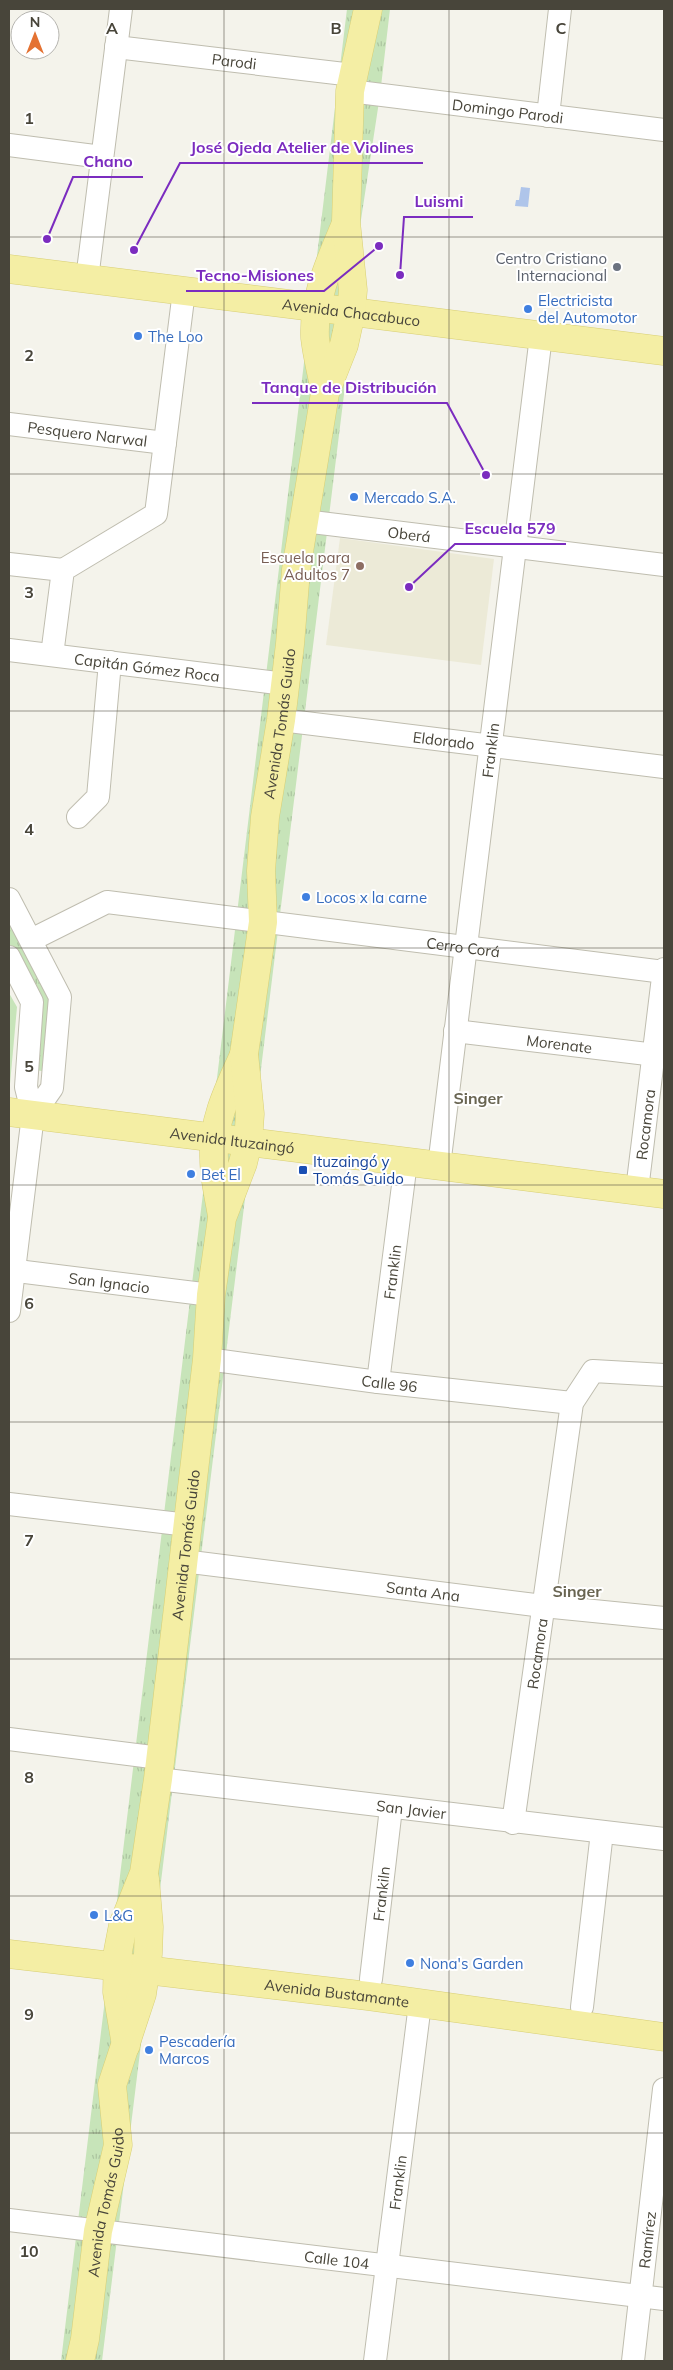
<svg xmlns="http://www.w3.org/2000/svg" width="673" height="2370" viewBox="0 0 673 2370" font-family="Mulish,sans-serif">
<defs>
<pattern id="grass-tufts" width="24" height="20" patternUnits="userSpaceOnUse" patternTransform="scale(1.25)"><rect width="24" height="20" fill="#c7e4b9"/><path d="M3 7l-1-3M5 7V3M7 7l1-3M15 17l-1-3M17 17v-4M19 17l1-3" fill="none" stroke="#acc5a0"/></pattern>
</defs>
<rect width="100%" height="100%" fill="#f4f3eb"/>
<path fill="#ecead7" d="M340,538L494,559L481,665L326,645Z"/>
<path fill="url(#grass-tufts)" d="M347,9H390L380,95L357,246L354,313L102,2361H61Z
M9,912L54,996L48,1072L35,1070L39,1000L9,943Z"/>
<path fill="#c7e4b9" d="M9,993L17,1007L9,1095Z"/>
<path fill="#afc5ea" d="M521,187L530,188L528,207L515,206L516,200H519Z"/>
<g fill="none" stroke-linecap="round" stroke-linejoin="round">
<g stroke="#bfbdaf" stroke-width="24">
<g id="minor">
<path id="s1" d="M116,47L353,75"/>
<path id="s2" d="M350,91L664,130"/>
<path d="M548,116L560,9"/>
<path d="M9,145L102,157"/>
<path d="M87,279L121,9"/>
<path id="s3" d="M9,424L165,443"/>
<path id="s4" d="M304,521L664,565"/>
<path d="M9,564L63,570"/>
<path id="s5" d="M9,650L285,684"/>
<path d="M52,655L63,570L156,514L184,291"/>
<path id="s6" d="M281,720L664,767"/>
<path d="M78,817L98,797L110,662"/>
<path d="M9,899L60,997L52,1088L33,1115"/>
<path id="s7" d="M31,940L107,902L664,972"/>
<path d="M9,957L32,1002L26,1087L33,1115L9,1311"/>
<path id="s8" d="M455,1031L664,1056"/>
<path id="s9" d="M439,1166L541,336"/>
<path id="s10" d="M637,1190L664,969"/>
<path id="s11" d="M9,1270L211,1295"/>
<path id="s12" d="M207,1359L378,1382L572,1403"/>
<path id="s13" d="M378,1382L406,1162"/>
<path d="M9,1504L188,1525"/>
<path id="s14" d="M183,1561L543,1606L664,1618"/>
<path d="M9,1739L160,1758"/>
<path id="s15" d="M158,1779L664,1839"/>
<path id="s16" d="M513,1823L572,1403L593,1371L664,1375"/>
<path id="s17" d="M371,1979L391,1808"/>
<path d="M582,2007L602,1832"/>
<path id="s18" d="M9,2220L664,2299"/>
<path id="s19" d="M375,2361L420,2004"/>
<path id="s20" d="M633,2361L664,2089"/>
</g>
</g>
<g stroke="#d8cf75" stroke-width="29">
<g id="major">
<path id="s21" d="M9,269L664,351"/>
<path d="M325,392C322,374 317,356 315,338C313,298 330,262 345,226"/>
<path id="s22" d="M9,1112L664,1194"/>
<path d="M222,1216C219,1197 214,1178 214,1159C212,1121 229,1088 244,1055"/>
<path id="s23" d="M9,1954L368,1996L664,2037"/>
<path id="s24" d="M126,2045L117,1992L118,1951L123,1925L144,1873L158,1779L207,1359L211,1295L222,1218L243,1163L248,1142L250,1114L244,1054L263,922L261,871L265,817L281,720L290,644L296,570L325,393L344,345L351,313L353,290L346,222L350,91L368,9"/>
<path id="s25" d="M80,2361L85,2339L98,2231L118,2145L112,2085L142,1994L148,1954L149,1927L145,1879"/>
</g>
</g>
<use href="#minor" stroke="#fff" stroke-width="22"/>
<use href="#major" stroke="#f4eea4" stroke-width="28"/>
</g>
<path fill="none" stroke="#48453a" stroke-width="1" stroke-opacity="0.55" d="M224,9V2361M449,9V2361M9,237H664M9,474H664M9,711H664M9,948H664M9,1185H664M9,1422H664M9,1659H664M9,1896H664M9,2133H664"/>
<circle fill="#6b7280" stroke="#fff" stroke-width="2" cx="617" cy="267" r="5"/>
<g fill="#3f7fe0" stroke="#fff" stroke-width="2">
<circle cx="528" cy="309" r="5"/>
<circle cx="138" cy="336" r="5"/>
<circle cx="354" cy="497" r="5"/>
<circle cx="306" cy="897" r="5"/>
<circle cx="191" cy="1174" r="5"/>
<circle cx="94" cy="1915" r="5"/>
<circle cx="410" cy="1963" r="5"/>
<circle cx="149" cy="2050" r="5"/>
</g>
<circle fill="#8d6e63" stroke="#fff" stroke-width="2" cx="360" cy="566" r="5"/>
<rect fill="#1a4fb4" stroke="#fff" stroke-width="2" x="298" y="1165" width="10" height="10" rx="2.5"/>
<g text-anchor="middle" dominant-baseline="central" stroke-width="4" stroke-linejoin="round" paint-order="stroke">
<g font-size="15" fill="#48453a" stroke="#fff">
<text stroke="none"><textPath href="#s1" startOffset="119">Parodi</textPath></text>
<text stroke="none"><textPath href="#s2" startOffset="159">Domingo Parodi</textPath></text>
<text stroke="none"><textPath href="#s21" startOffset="345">Avenida Chacabuco</textPath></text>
<text stroke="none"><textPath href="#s3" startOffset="79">Pesquero Narwal</textPath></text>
<text stroke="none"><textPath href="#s4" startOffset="106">Oberá</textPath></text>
<text stroke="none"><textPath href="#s5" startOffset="139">Capitán Gómez Roca</textPath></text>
<text stroke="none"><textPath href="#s24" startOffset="1339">Avenida Tomás Guido</textPath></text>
<text stroke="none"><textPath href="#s6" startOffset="164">Eldorado</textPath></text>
<text stroke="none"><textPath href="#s9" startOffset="419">Franklin</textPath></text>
<text stroke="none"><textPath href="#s7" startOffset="444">Cerro Corá</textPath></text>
<text stroke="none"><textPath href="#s8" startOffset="105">Morenate</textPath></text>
<text stroke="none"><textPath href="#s10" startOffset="66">Rocamora</textPath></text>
<text stroke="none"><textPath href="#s22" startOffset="225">Avenida Ituzaingó</textPath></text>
<text stroke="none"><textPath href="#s13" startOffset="111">Franklin</textPath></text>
<text stroke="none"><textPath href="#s11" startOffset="101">San Ignacio</textPath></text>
<text stroke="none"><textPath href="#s12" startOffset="184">Calle 96</textPath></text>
<text stroke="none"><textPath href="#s24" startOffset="508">Avenida Tomás Guido</textPath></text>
<text stroke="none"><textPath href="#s14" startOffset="242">Santa Ana</textPath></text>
<text stroke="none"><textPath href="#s16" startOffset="171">Rocamora</textPath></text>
<text stroke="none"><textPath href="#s15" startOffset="255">San Javier</textPath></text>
<text stroke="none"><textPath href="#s17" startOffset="86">Frankiln</textPath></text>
<text stroke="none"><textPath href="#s23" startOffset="330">Avenida Bustamante</textPath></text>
<text stroke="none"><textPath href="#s19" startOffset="180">Franklin</textPath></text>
<text stroke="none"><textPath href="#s25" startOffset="161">Avenida Tomás Guido</textPath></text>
<text stroke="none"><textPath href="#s20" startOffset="122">Ramírez</textPath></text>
<text stroke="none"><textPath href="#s18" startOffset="330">Calle 104</textPath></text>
</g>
<g font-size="15" fill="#5b616d" stroke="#fff" text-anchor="end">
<text x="607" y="258">Centro Cristiano<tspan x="607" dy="17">Internacional</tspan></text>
</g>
<g font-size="15" fill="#366cbe" stroke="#fff" text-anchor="start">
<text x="538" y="300">Electricista<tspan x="538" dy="17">del Automotor</tspan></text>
<text x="148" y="336">The Loo</text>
<text x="364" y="497">Mercado S.A.</text>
<text x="316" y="897">Locos x la carne</text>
<text x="201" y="1174">Bet El</text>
<text x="104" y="1915">L&amp;G</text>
<text x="420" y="1963">Nona's Garden</text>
<text x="159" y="2041">Pescadería<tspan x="159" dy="17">Marcos</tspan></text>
</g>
<g font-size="15" fill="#785e54" stroke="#fff" text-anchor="end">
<text x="350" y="557">Escuela para<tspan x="350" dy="17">Adultos 7</tspan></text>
</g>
<g font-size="15" fill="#164399" stroke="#fff" text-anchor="start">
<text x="313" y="1161">Ituzaingó y<tspan x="313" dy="17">Tomás Guido</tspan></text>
</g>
<g font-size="16" font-weight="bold" fill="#696552" stroke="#fff">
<text x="478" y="1098">Singer</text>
<text x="577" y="1591">Singer</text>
</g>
</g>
<g font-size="16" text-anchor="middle" font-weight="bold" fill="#48453a" stroke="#fff" stroke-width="4" stroke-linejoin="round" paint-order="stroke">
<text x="112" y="34">A</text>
<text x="336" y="34">B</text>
<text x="561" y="34">C</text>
<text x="29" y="124">1</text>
<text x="29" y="361">2</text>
<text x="29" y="598">3</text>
<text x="29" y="835">4</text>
<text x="29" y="1072">5</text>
<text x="29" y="1309">6</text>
<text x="29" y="1546">7</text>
<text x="29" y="1783">8</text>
<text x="29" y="2020">9</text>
<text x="29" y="2257">10</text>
</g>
<path fill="none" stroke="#7b2cbf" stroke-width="2" d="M134 250L180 163H423M47 239L73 177H143M400 275L404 217H473M379 246L324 291H186M486 475L447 403H252M409 587L455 544H566"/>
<g fill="#7b2cbf" stroke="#fff" stroke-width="2">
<circle cx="134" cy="250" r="5"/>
<circle cx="47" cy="239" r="5"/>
<circle cx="400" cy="275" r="5"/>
<circle cx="379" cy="246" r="5"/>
<circle cx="486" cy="475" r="5"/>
<circle cx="409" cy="587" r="5"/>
</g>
<g font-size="16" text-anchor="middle" font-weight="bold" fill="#7b2cbf" stroke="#fff" stroke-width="4" stroke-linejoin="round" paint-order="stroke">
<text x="302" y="153">José Ojeda Atelier de Violines</text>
<text x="108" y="167">Chano</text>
<text x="439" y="207">Luismi</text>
<text x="255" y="281">Tecno-Misiones</text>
<text x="349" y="393">Tanque de Distribución</text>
<text x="510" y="534">Escuela 579</text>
</g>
<rect width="673" height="2370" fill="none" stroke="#48453a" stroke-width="20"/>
<g transform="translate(35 35)"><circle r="24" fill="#ffffff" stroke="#b6b5b0"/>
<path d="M0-4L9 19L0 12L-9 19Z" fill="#e47232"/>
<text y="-8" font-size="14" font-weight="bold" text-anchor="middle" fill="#48453a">N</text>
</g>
</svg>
